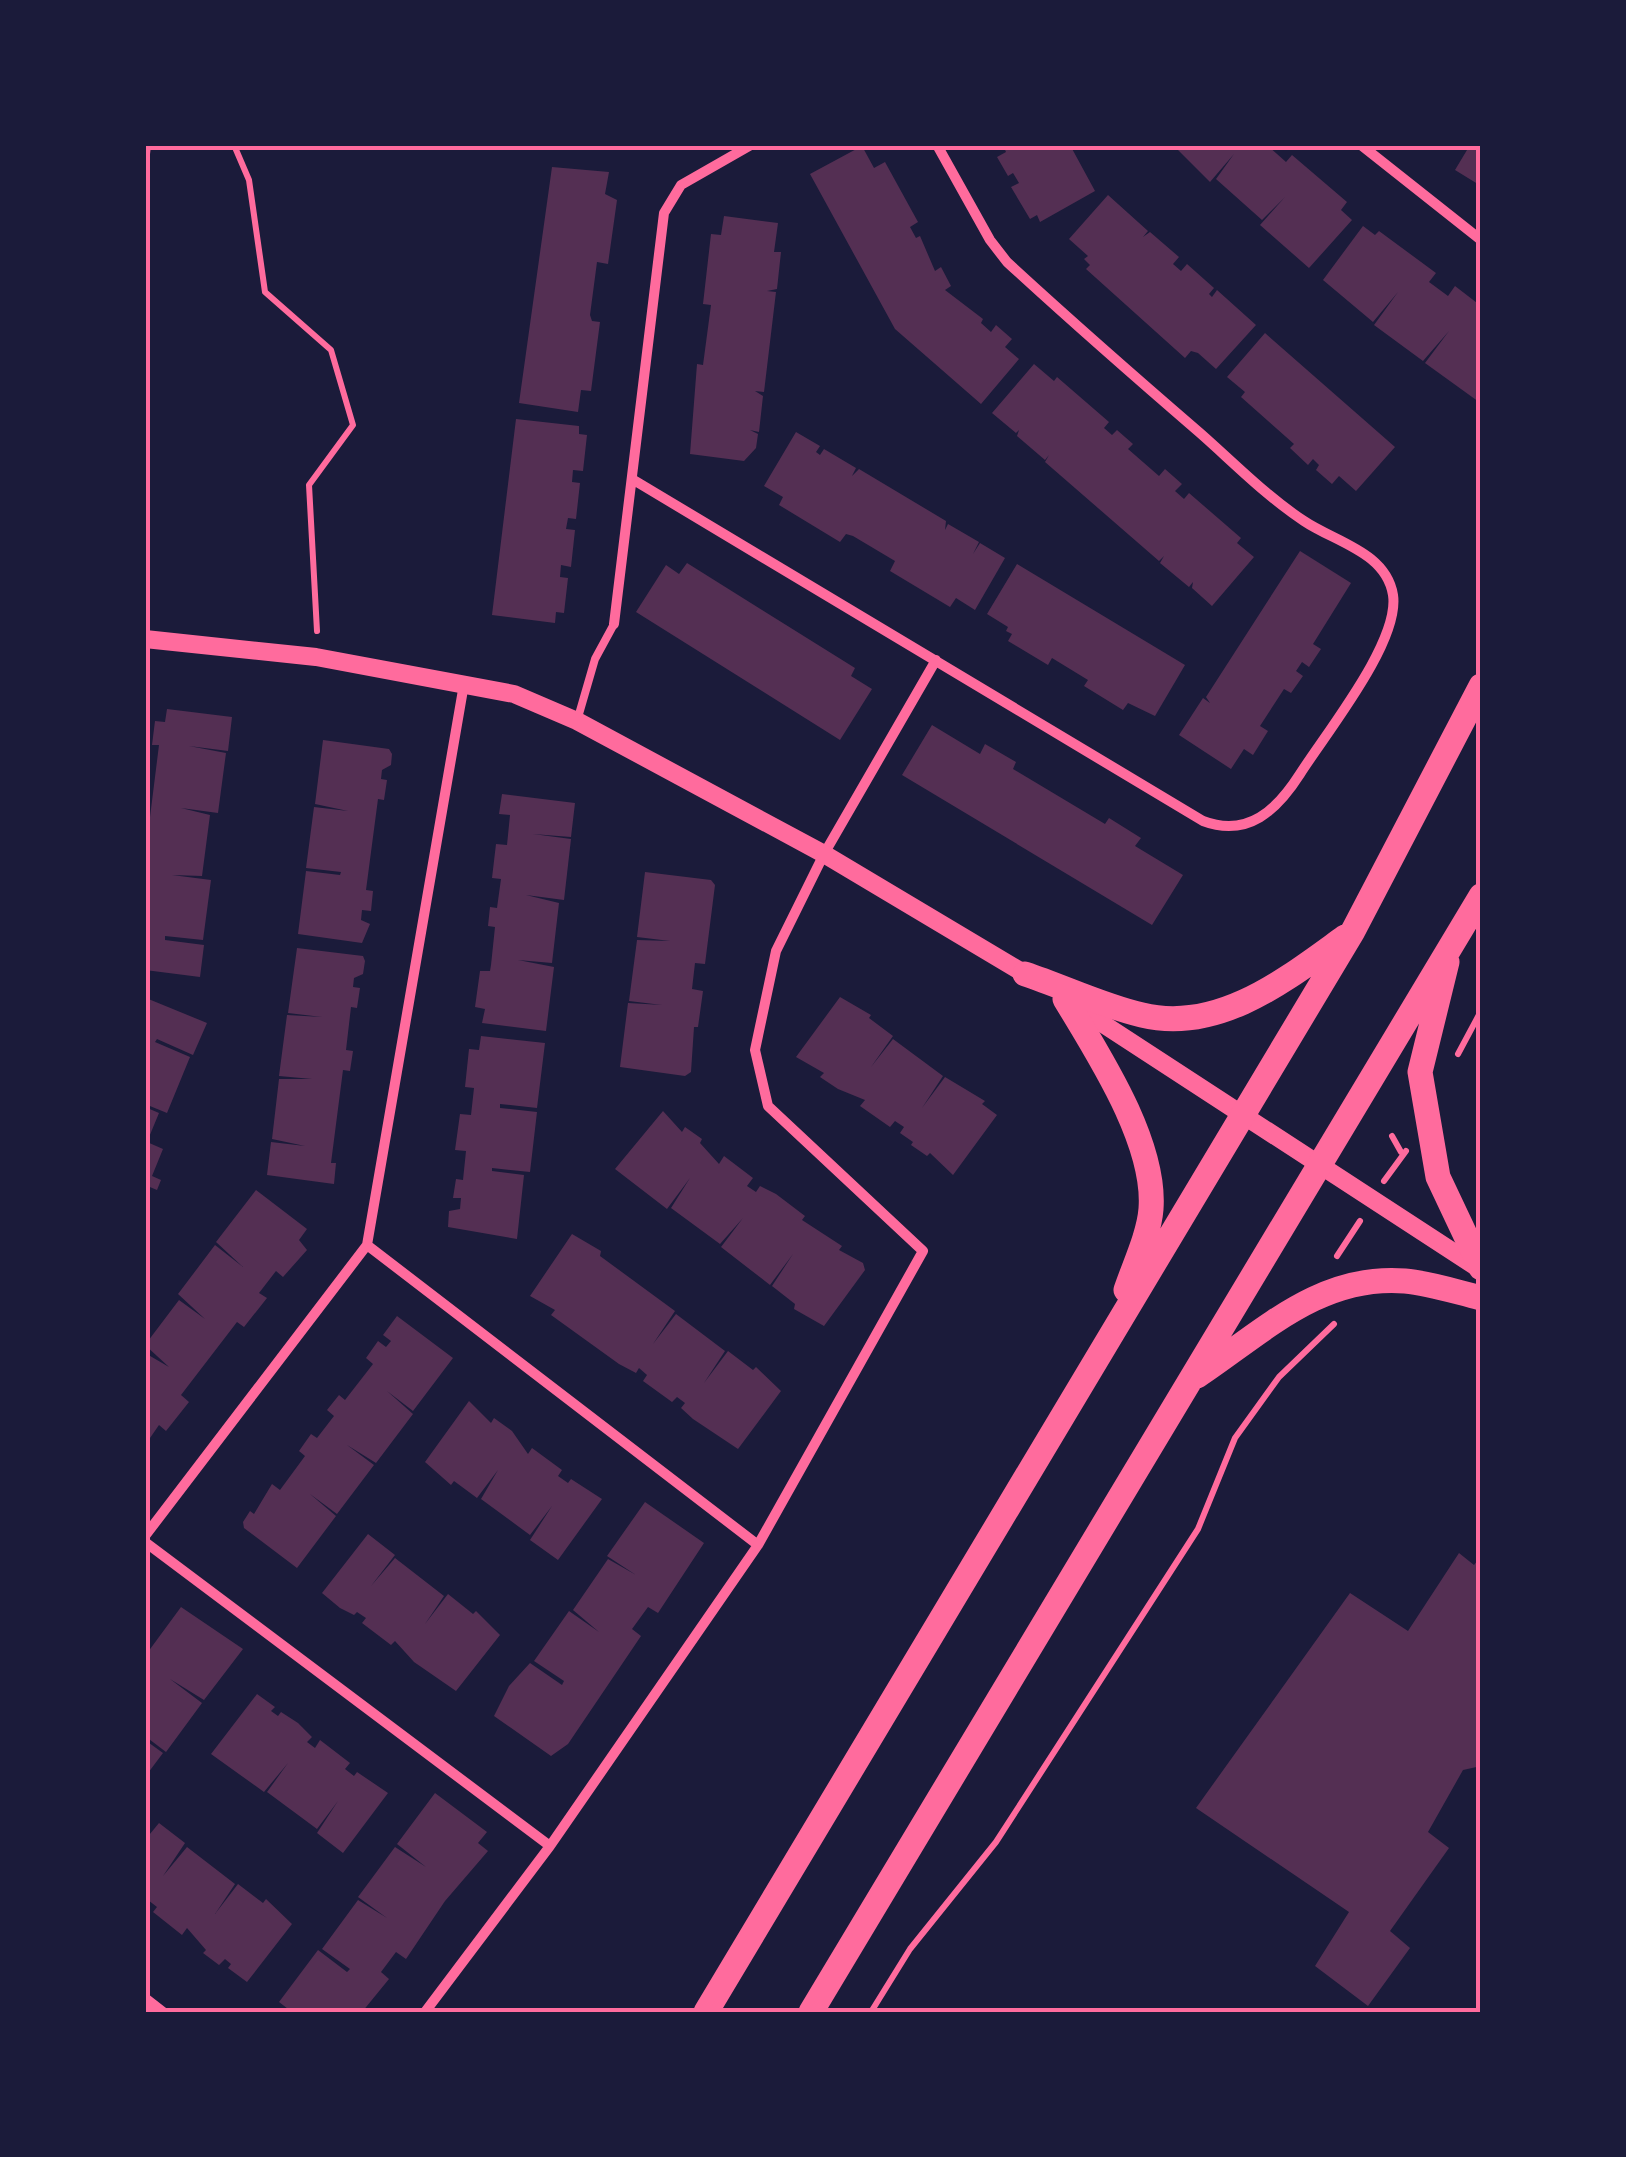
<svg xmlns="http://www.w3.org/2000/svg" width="1626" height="2157" viewBox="0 0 1626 2157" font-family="'IBM Plex Sans',sans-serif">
<rect width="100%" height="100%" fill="#1b1b3a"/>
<path fill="#542f53" d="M1003,145H1070L1095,191L1040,222L1037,215L1030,219L1011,187L1019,183L1013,173L1008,176L997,157L1006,152Z
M1173,145H1267L1286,162L1292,155L1347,202L1341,210L1352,220L1309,268L1260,225L1285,197L1262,220L1216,179L1234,154L1210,182Z
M1470,145H1481V186L1455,170Z
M862,146L874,168L885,162L918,222L910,227L916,238L920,236L935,271L941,267L951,286L945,290L983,319L981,323L991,332L996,325L1012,339L1005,347L1019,359L981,404L895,329L810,174Z
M552,167L609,172L605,194L617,200L608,264L597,262L590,315L592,321L600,322L591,391L581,390L578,412L519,403Z
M1108,195L1148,231L1143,237L1150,232L1179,257L1173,264L1181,271L1187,264L1214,288L1209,294L1212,297L1217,290L1256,325L1216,369L1198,353L1191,351L1185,358L1086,269L1090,265L1084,259L1088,256L1069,239Z
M724,216L778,223L774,252H781L777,289L767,291L776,292L764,392L755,391L763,396L759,432L750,430L758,434L756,448L744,461L690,454L697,364L703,365L711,305L703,304L711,234L721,235Z
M1363,226L1375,235L1379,231L1436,273L1429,282L1448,296L1455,286L1481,306L1479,402L1425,363L1449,331L1423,361L1374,325L1398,292L1373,322L1323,280Z
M1265,333L1395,447L1356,491L1339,476L1332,484L1316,470L1319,465L1313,459L1308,465L1290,448L1294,444L1241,397L1245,392L1227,377Z
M1034,364L1054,381L1057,377L1109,422L1104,428L1112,435L1117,430L1133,444L1128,449L1159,476L1165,469L1182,484L1175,491L1184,499L1189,493L1241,538L1237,543L1254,557L1212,606L1192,588L1193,582L1189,587L1160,563L1164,556L1159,561L1045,462L1049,455L1045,460L1017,436L1019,430L1016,433L992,413Z
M516,419L579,426V434L587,435L583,471L573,470L572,482L580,483L576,519L568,518L566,529L575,530L571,567L561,565L560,577L568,578L564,613L556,612L555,623L492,615Z
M796,432L820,446L816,452L820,455L824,449L856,468L852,476L859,469L946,521L945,530L948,524L979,542L973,554L980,543L1005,558L975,610L956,598L950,607L890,571L895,561L853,536L846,534L840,542L779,505L783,497L764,486Z
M1300,551L1351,583L1313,644L1321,649L1309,667L1302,662L1296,671L1303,676L1291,693L1284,689L1260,726L1268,731L1253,755L1244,749L1231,769L1179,735L1203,698L1210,703L1206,697Z
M687,563L855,668L851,676L872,689L840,740L636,612L666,565L679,574Z
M1017,564L1185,665L1155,716L1128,703L1123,710L1084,686L1088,680L1052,658L1048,665L1008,641L1012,634L1006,631L1008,627L987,614Z
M167,709L232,717L228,751L189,746L226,753L218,813L181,808L210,815L202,876L172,875L211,880L203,940L165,936V940L204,945L200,977L145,970V857L159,745H152L155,721L165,722Z
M932,725L980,754L985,744L1016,762L1013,769L1105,824L1109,818L1141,838L1135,846L1183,875L1152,925L902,775Z
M323,740L389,749L392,754L391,765L382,770L381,779L387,780L384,800L378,799L366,890L373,891L371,911L362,910L361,920L370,924L362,943L298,934L306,871L340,875L341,872L306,868L314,807L348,811L315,804Z
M502,794L575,803L571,837L533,834L571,839L564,900L526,895L559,903L552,963L518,960L554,967L546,1031L482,1023L485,1009L475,1007L480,971H490L491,965L495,927L488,926L490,907L497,908L501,879L492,878L496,844L507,845L510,815L499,814Z
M645,872L711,880L715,885L705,964L695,963L692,989L703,991L698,1027H694L691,1072L685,1076L620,1067L628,1003L662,1005L629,1001L637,940L670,941L637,937Z
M297,948L363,956L365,961L363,974L354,978L353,987L360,988L357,1008L351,1007L346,1050L353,1051L350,1071L343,1070L331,1163H336L334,1184L267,1175L271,1142L305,1146L272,1139L279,1079H312L279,1076L287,1015L322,1017L288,1013Z
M840,997L871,1015L869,1018L893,1036L871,1067L893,1039L943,1076L922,1108L945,1077L985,1101L982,1104L997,1115L953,1175L930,1153L927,1156L911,1145L913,1142L900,1133L904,1127L895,1121L890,1127L860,1106L865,1100L838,1089L820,1077L824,1073L796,1057Z
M146,998L207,1023L193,1055L157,1039L155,1042L190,1057L167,1113L145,1104Z
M481,1036L545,1043L537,1108L500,1104V1108L537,1112L530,1172L492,1168V1171L524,1175L517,1239L448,1227L449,1211L460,1209L461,1198H453L456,1179L463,1180L466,1151L455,1150L460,1114L471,1115L474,1088L465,1087L469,1049L479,1050Z
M145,1107L159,1113L147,1142L163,1149L152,1176L161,1180L157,1190L145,1185Z
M663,1111L682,1132L685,1127L702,1139L700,1143L719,1164L724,1156L753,1178L747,1186L756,1192L760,1186L776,1194L805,1216L802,1220L842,1246L839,1250L863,1263L865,1270L824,1326L794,1309L795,1304L772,1286L793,1254L770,1285L721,1247L743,1218L720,1244L671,1208L690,1178L667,1209L615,1169Z
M256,1190L307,1229L299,1240L307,1250L283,1277L276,1271L259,1293L267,1298L244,1327L237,1322L181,1395L189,1402L166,1431L159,1425L150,1438L145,1435V1353L169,1367L145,1345L179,1300L205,1319L178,1294L215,1245L243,1267L216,1242Z
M572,1234L601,1251L600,1256L675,1311L653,1344L676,1314L725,1351L704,1383L728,1351L753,1370L756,1367L781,1391L738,1449L693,1419L681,1408L685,1403L677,1397L672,1402L643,1381L647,1375L639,1368L636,1373L619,1364L551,1315L555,1310L530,1296Z
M397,1316L453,1358L413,1411L387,1391L413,1414L376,1463L347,1445L374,1465L337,1514L310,1494L336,1516L297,1568L244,1528L243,1522L250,1511L254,1514L272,1484L280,1490L305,1456L299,1451L311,1434L317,1438L334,1416L327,1410L339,1395L345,1400L373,1364L366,1358L378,1341L386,1347L391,1341L383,1335Z
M469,1401L491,1423L494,1418L512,1431L528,1454L532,1448L562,1470L558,1476L568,1483L571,1479L602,1499L558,1560L530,1540L552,1506L530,1535L481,1499L498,1470L477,1498L454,1481L451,1485L425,1462Z
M645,1502L704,1543L658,1613L648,1607L632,1629L641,1636L568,1744L551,1756L494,1716L509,1686L530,1663L562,1685L564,1681L534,1661L569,1611L599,1632L573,1610L608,1559L636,1575L607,1556Z
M368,1534L395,1555L371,1586L395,1558L444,1596L425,1624L448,1594L473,1614L476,1611L500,1635L456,1691L414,1662L395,1641L391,1645L362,1623L366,1618L357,1612L354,1615L340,1608L322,1593Z
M1459,1553L1474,1565L1481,1556V1766L1463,1770L1428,1832L1449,1848L1390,1931L1410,1948L1368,2006L1315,1966L1349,1912L1196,1808L1350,1593L1408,1631Z
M181,1607L243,1649L204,1700L170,1679L202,1703L166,1752L145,1736V1656Z
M257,1694L275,1707L271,1711L278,1716L281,1712L298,1723L312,1737L307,1742L315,1748L320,1740L350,1763L345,1769L354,1776L357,1772L388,1793L343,1853L317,1833L338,1801L317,1829L267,1792L288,1763L264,1792L211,1754Z
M145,1740L163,1753L145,1777Z
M435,1793L487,1832L478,1843L488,1851L445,1901L406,1959L396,1952L381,1972L389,1979L362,2012H292L279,2002L318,1950L347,1972L350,1969L322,1949L358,1900L387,1918L358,1897L395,1847L426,1867L397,1844Z
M159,1823L185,1843L163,1876L187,1847L235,1884L215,1914L238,1884L263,1903L266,1899L292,1924L247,1982L228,1968L231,1964L225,1959L219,1965L203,1953L206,1950L187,1928L182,1935L153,1912L157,1907L148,1900L145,1905V1840Z"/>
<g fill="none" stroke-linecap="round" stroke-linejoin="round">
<path stroke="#ff6b9d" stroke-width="6" d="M234,145L249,180L265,292L331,350L353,425L309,485L317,631
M1458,1054L1481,1011
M1392,1136L1401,1152
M1384,1181L1406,1151
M1337,1256L1360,1221
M871,2012L910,1949L996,1842L1198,1529L1235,1438L1279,1377L1334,1324"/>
<path stroke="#ff6b9d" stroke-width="8" d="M577,721L595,659L614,624"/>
<path stroke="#ff6b9d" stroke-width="10" d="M1361,145L1481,240
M145,154L146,145
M632,479L1203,821C1248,838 1277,810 1300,774C1326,733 1400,642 1393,595C1386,552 1335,542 1304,521C1266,496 1233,462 1200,433C1135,377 1070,320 1007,262L990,240L937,145
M614,624L664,213L681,185L751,145
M367,1245L758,1545
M145,1536L367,1245L464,684
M145,1542L550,1846
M145,1998L163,2012
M425,2012L550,1846L758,1545L923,1251L768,1106L755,1050L776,951L824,854L936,660"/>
<path stroke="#ff6b9d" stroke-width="18" d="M145,639L316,657L514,694L577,721L824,854L1032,978
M1071,1003L1481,1270"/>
<path stroke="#ff6b9d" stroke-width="25" d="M1447,962L1420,1072L1438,1177L1481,1268
M1025,974C1064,987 1103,1006 1142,1015C1219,1034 1288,978 1345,937
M1065,999C1098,1054 1156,1142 1151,1209C1149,1235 1134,1266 1126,1290
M1197,1376C1263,1332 1320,1274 1405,1281C1430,1283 1456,1292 1481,1298
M706,2012L1353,931L1481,686
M811,2012L1481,896"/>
</g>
<rect width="1626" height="2157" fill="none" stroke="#1b1b3a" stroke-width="295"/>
<rect x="148" y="148" width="1330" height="1862" fill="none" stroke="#ff6b9d" stroke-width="4"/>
</svg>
